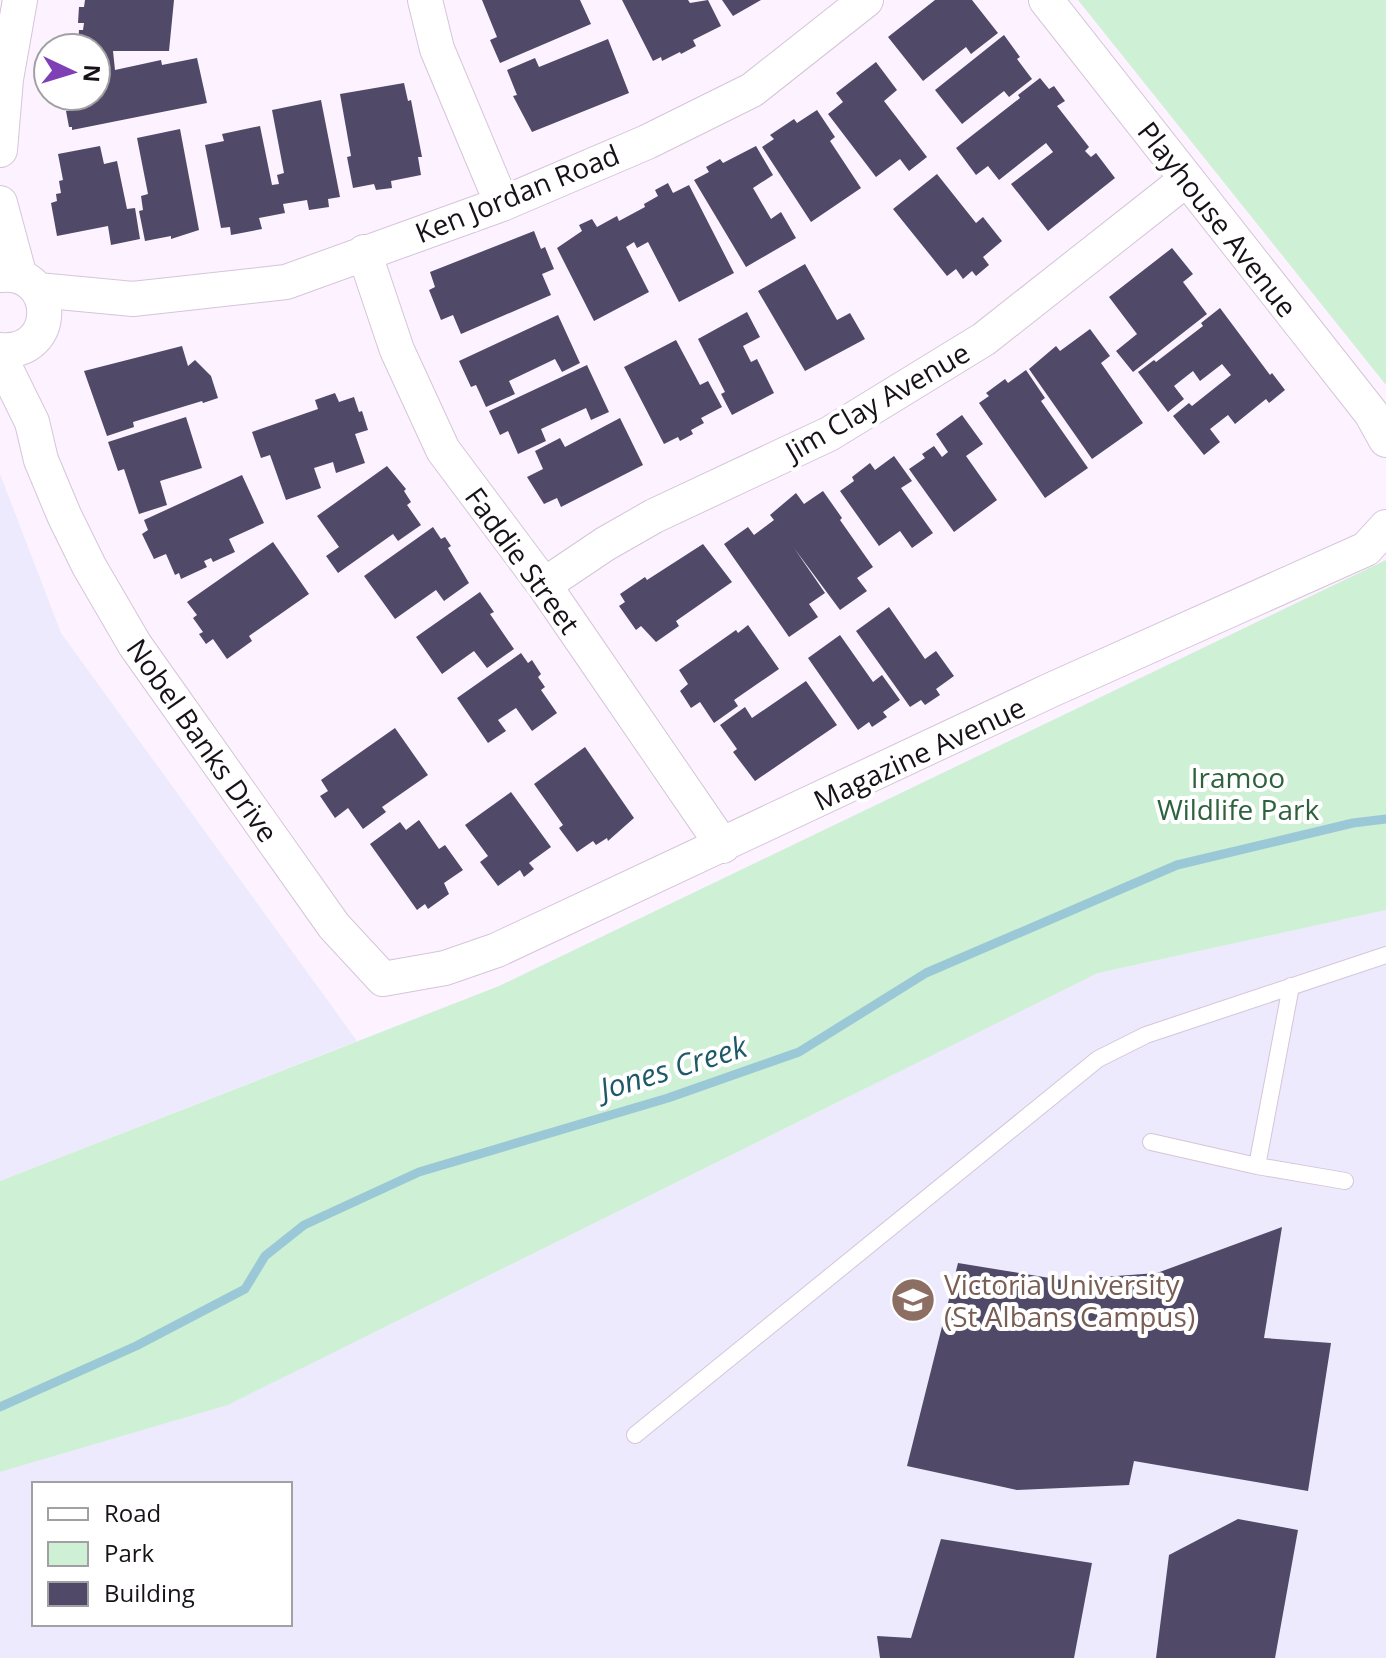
<svg xmlns="http://www.w3.org/2000/svg" width="1386" height="1658" viewBox="0 0 1386 1658" font-family="'Open Sans',sans-serif">
<rect width="100%" height="100%" fill="#fdf2ff"/>
<path fill="#eceafc" fill-rule="evenodd" d="M0,474L61,633L357,1041L0,1181Z
M1386,910V1658H0V1472L228,1405L1098,973ZM34,1484H290V1624H34Z"/>
<path fill="#cef0d5" d="M1078,0H1386V385Z
M1386,560V910L1098,973L228,1405L0,1472V1181L499,986Z"/>
<g fill="none" stroke-linecap="round" stroke-linejoin="round">
<path stroke="#9bc8d6" stroke-width="9" d="M0,1407L136,1346L245,1289L265,1256L304,1225L419,1172L668,1098L799,1052L926,973L1177,865L1353,823L1386,819"/>
</g>
<path fill="#504968" d="M85,0H174L169,51H113L115,70L161,60L162,65L197,58L207,103L72,130V127H69L66,111H69L68,106L74,105L72,96H96V48H78L79,30H83L84,23H78L79,7H84Z
M482,0H580L591,24L500,63L490,40L497,37Z
M622,0H688L690,3L708,0L721,26L693,40L696,46L681,54L680,52L662,61L661,57L653,61Z
M722,0H761L733,16Z
M935,0H972L998,33L971,54L966,47L923,81L888,37Z
M1004,35L1020,57L1017,59L1032,79L1009,97L1004,91L962,124L935,90Z
M608,39L629,93L532,132L513,96L517,95L507,70L535,58L539,67Z
M876,62L897,90L884,101L927,157L909,171L900,159L876,177L828,114L843,102L836,93Z
M1040,78L1049,89L1054,86L1065,101L1057,106L1089,147L1085,151L1091,157L1096,153L1115,178L1048,231L1011,184L1053,152L1046,143L999,180L988,166L976,175L956,148L1020,98L1018,95Z
M404,83L408,101L411,100L422,157H418L421,175L391,181L392,188L376,190L374,184L353,188L347,157L351,156L340,94Z
M321,100L340,197L328,199L329,207L309,210L307,200L283,204L285,213L259,218L262,229L231,235L230,227L221,228L205,145L224,141L222,134L260,126L272,185L279,184L277,175L284,173L272,110Z
M817,110L835,137L830,141L861,188L811,222L762,147L774,139L770,135L794,119L797,123Z
M180,129L199,230L171,239V236L145,241L139,211L143,210L141,196L148,194L137,138Z
M100,146L104,164L117,161L127,209L135,208L140,239L111,245L108,226L57,236L51,203L57,201L56,194L61,193L59,181L63,180L58,154Z
M756,146L773,175L753,188L771,219L781,212L796,238L746,267L694,180L709,172L706,167L720,159L723,163Z
M937,174L976,223L983,217L1002,241L983,257L989,265L976,276L972,271L963,279L956,269L947,276L893,209Z
M668,183L673,193L689,185L734,273L679,302L648,242L637,248L634,242L626,247L649,292L594,321L557,248L582,231L579,225L592,219L597,227L617,216L619,221L645,207L644,204L658,196L655,190Z
M534,231L541,249L545,247L554,269L542,274L551,295L461,334L453,315L441,320L429,290L435,287L430,272Z
M1172,248L1193,274L1183,282L1207,314L1133,372L1116,351L1137,334L1109,297Z
M805,264L837,320L850,313L865,339L805,371L758,291Z
M1220,308L1270,375L1272,373L1285,390L1269,403L1266,399L1235,424L1228,415L1210,429L1220,442L1204,455L1173,416L1189,403L1192,406L1231,375L1222,364L1200,381L1193,371L1174,386L1184,399L1168,412L1138,372L1154,360L1156,362L1203,326L1201,323Z
M747,312L760,337L743,346L751,362L757,359L774,393L732,415L721,394L725,392L698,339Z
M558,315L580,363L562,372L555,359L509,381L515,394L486,407L476,385L471,387L459,361Z
M1090,329L1110,356L1101,363L1143,423L1092,459L1029,369L1056,346L1060,351Z
M676,340L700,385L708,381L722,407L701,418L704,423L691,430L693,434L680,441L678,437L664,444L624,367Z
M182,346L188,366L195,360L211,376L218,398L203,403L202,401L133,422L134,427L107,436L84,371Z
M587,365L609,412L591,420L586,408L541,429L546,441L518,454L508,431L500,435L489,411Z
M1026,370L1045,398L1041,401L1088,468L1045,498L979,403L989,396L986,393L1005,379L1008,383Z
M335,393L339,402L354,397L359,412L362,411L368,430L355,434L365,463L336,473L333,462L314,468L321,488L286,500L270,455L261,458L252,432L318,409L315,400Z
M962,415L983,444L966,456L997,500L954,532L909,469L925,458L922,454L934,446L942,457L948,452L936,434Z
M186,417L202,468L160,481L167,505L139,514L124,469L118,471L108,442Z
M620,418L643,465L561,507L557,498L544,504L527,477L543,469L535,451L560,438L565,447Z
M894,456L912,481L901,488L933,533L912,548L900,531L879,546L840,491L854,481L852,477L870,463L875,470Z
M387,466L406,489L404,491L411,502L407,505L421,525L398,541L393,534L338,573L326,556L339,547L317,516Z
M242,475L264,523L229,539L235,552L213,562L211,558L204,561L207,567L181,579L179,573L175,575L166,554L154,559L142,534L148,530L144,520Z
M823,491L842,518L840,520L873,567L857,578L867,591L840,610L794,548L825,593L809,604L818,617L789,637L724,544L748,527L754,535L774,520L770,515L796,493L804,504Z
M433,527L441,539L445,537L451,546L448,548L469,583L444,601L436,590L395,619L364,576Z
M273,542L309,594L249,636L252,641L227,659L213,639L206,644L199,634L203,632L193,618L197,615L187,602Z
M703,544L732,582L676,621L679,626L656,642L641,626L636,630L619,606L625,602L620,594L645,577L647,580Z
M480,592L494,612L490,614L514,649L487,668L474,651L442,674L416,637Z
M889,607L925,659L936,651L954,676L936,689L940,695L925,705L921,700L910,707L856,631Z
M748,625L779,669L734,700L738,706L714,723L700,702L691,708L680,691L688,684L679,670L736,630L738,633Z
M840,635L873,682L882,675L900,700L883,712L887,717L872,727L869,722L858,730L808,658Z
M521,653L528,663L532,660L541,674L538,677L545,687L541,690L557,713L532,731L516,708L498,720L506,731L488,743L457,698Z
M806,681L837,725L755,781L733,752L737,749L720,725L745,707L752,718Z
M395,728L428,775L382,807L386,812L363,829L348,808L335,818L320,796L328,791L321,780Z
M585,747L634,818L608,841L607,838L596,845L593,841L577,852L559,828L563,825L534,784Z
M511,792L551,847L529,863L534,869L524,877L520,870L498,886L480,862L488,856L465,825Z
M419,820L439,849L445,845L463,870L444,883L449,894L428,909L425,904L417,910L370,844L400,822L406,830Z
M1282,1227L1264,1338L1331,1343L1308,1491L1134,1461L1129,1485L1017,1490L907,1466L958,1263L1062,1280L1157,1273Z
M1238,1519L1298,1530L1275,1658H1156L1169,1555Z
M941,1539L1092,1563L1074,1658H880L877,1636L911,1638Z"/>
<g fill="none" stroke-linecap="round" stroke-linejoin="round">
<g stroke="#d6c5d9" stroke-width="18">
<path id="service" d="M1291,986L1257,1166L1345,1181
M1151,1142L1257,1166
M635,1435L1098,1059L1146,1035L1386,955"/>
</g>
<g stroke="#d6c5d9" stroke-width="36">
<path id="minor" d="M425,0L437,49L502,204
M1046,0L1371,413L1386,440
M0,150L6,79L20,0
M0,203L20,277
M364,252L397,350L443,450L544,585L723,846
M0,275C59,269 59,356 0,350
M38,290L133,299L286,282L502,204L647,142L752,90L866,0
M0,357L32,422L41,460L64,515L89,566L135,645L334,926L383,979L445,968L497,950L1051,690L1366,549L1386,527
M544,585L605,544L654,516L829,434L984,339L1187,179"/>
</g>
<use href="#service" stroke="#fff" stroke-width="16"/>
<use href="#minor" stroke="#fff" stroke-width="34"/>
</g>
<defs>
<g id="university-disc" transform="scale(2.3)"><circle r="9.5" fill="#8d6e63" stroke="#fff"/><path d="M0-5L7-2L0 1L-7-2ZM-4 1L0 2.5L4 1V4Q0 6-4 4Z" fill="#fff"/></g>
</defs>
<g fill-rule="evenodd">
<use href="#university-disc" x="913" y="1300"/>
</g>
<g text-anchor="middle" dominant-baseline="central" stroke-width="8" stroke-linejoin="round" paint-order="stroke">
<g font-size="28" fill="#171218" stroke="#fff">
<text transform="translate(517 193) rotate(-22)">Ken Jordan Road</text>
<text transform="translate(1218 219) rotate(52)">Playhouse Avenue</text>
<text transform="translate(877 401) rotate(-30)">Jim Clay Avenue</text>
<text transform="translate(523 560) rotate(54)">Faddie Street</text>
<text transform="translate(203 740) rotate(55)">Nobel Banks Drive</text>
<text transform="translate(919 753) rotate(-25)">Magazine Avenue</text>
</g>
<g font-size="28" fill="#2e623e" stroke="#fff">
<text x="1238" y="777">Iramoo<tspan x="1238" dy="32">Wildlife Park</tspan></text>
</g>
<g font-size="28" fill="#785e54" stroke="#fff" text-anchor="start">
<text x="944" y="1284">Victoria University<tspan x="944" dy="32">(St Albans Campus)</tspan></text>
</g>
<g font-size="30" font-style="italic" fill="#1e5969" stroke="#fff">
<text transform="translate(673 1067) rotate(-17)">Jones Creek</text>
</g>
</g>
<rect x="32" y="1482" width="260" height="144" fill="#ffffff" stroke="#a2a0a3" stroke-width="2"/>
<rect x="48" y="1508" width="40" height="12" fill="#ffffff" stroke="#a2a0a3" stroke-width="2"/>
<text x="104" y="1522" font-size="24" fill="#171218">Road</text>
<rect x="48" y="1542" width="40" height="24" fill="#cef0d5" stroke="#a2a0a3" stroke-width="2"/>
<text x="104" y="1562" font-size="24" fill="#171218">Park</text>
<rect x="48" y="1582" width="40" height="24" fill="#504968" stroke="#a2a0a3" stroke-width="2"/>
<text x="104" y="1602" font-size="24" fill="#171218">Building</text>
<g transform="translate(72 72) rotate(94)"><circle r="38" fill="#ffffff" stroke="#a2a0a3" stroke-width="2"/>
<path d="M0-6L14 30L0 20L-14 30Z" fill="#7f40b5"/>
<text y="-12" font-size="22" font-weight="bold" text-anchor="middle" fill="#171218">N</text>
</g>
</svg>
